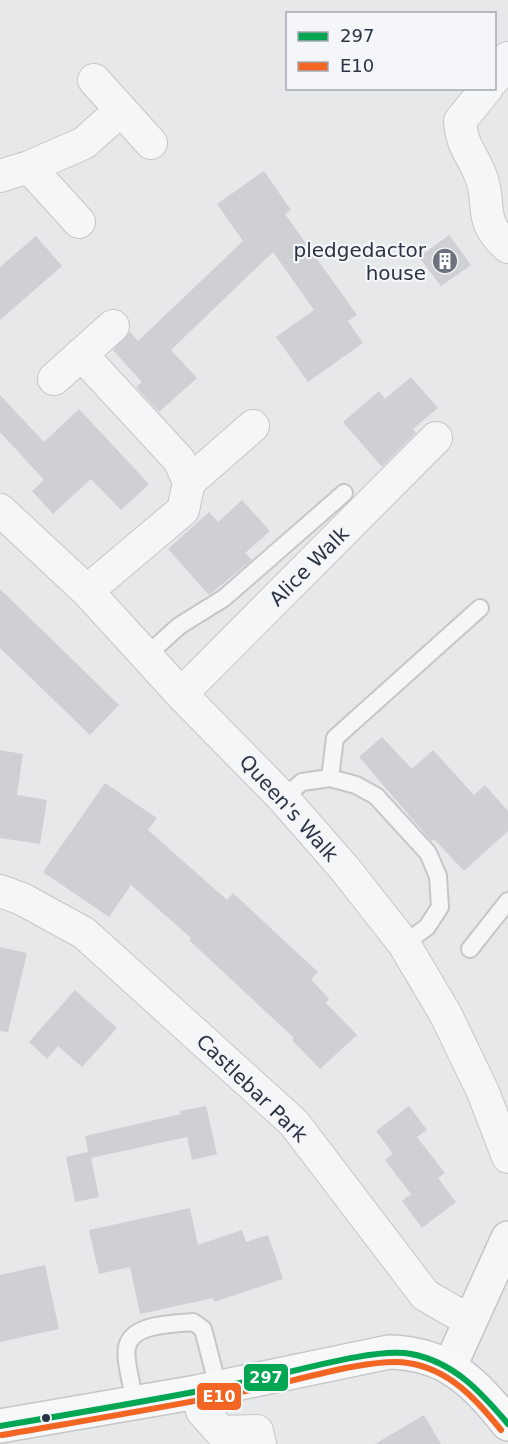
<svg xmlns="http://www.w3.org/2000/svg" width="508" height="1444" viewBox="0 0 508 1444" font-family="'DejaVu Sans',sans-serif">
<rect width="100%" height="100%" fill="#e6e8ea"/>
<path fill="#ced0d3" d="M264,171L291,210L285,214L357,315L348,321L363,343L308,382L276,337L314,310L273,252L171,350L197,378L159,412L136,387L142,382L113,350L130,332L138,341L243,241L217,204Z
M449,235L471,265L441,286L419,257Z
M36,236L62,266L0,320V267Z
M411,377L438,408L413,429L416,433L382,467L343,422L379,391L385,399Z
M0,395L44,442L79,409L149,484L121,510L91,479L53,514L32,491L44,480L0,432Z
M242,500L270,531L245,553L252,560L209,595L168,549L209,512L218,522Z
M0,589L119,705L90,735L0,648Z
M382,737L412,769L433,750L474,795L485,785L508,811V831L464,871L434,839L431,841L359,757Z
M0,750L23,754L17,795L47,800L40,844L0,838Z
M105,783L157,818L148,830L227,900L233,893L318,972L311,979L329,999L326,1003L357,1035L320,1069L292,1040L294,1038L189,940L191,938L131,885L109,917L43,872Z
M0,947L27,953L8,1032L0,1031Z
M75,990L117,1028L82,1067L58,1046L47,1059L29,1042Z
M206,1106L217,1154L192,1160L187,1137L91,1158L99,1197L75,1202L66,1157L88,1152L85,1136L181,1114L180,1111Z
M409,1106L427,1130L417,1137L445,1173L438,1178L456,1202L422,1228L402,1201L411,1194L385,1160L393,1154L376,1131Z
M190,1208L198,1245L242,1230L246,1242L268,1235L283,1279L214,1302L213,1298L140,1314L130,1267L99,1274L89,1230Z
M45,1265L59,1329L0,1342V1275Z
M424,1415L441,1444H375Z"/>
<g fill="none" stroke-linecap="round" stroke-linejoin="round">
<g stroke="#c4c6c8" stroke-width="20">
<path id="service" d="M146,656L179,626L224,598L344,493
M330,778L335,738L480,608
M283,798L302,782L330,778L356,785L376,796L428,853L438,876L440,907L427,927L404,944
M470,949L508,901
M135,1402C133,1389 124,1359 127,1347C132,1323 174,1324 193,1322L203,1329L218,1387"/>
</g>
<g stroke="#c4c6c8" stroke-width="34">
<path id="minor" d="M494,79L508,58
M94,80L151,143
M487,88L460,121C462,146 470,151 480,174C493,205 476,219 508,247
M29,167L79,222
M0,176L29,167L84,143L121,110
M81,354L179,460L189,482L183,510L87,591
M54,379L113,326
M189,482L253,426
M0,510L87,591L181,694L283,798L345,869L404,944L446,1015L483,1092L508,1157
M181,694L436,438
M0,891L22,899L84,933L294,1123L425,1295L470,1321
M197,1392L202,1411L221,1432L257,1431L260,1444"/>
</g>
<g stroke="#c4c6c8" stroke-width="36">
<path id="tertiary" d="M450,1366L508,1238"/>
</g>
<g stroke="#c4c6c8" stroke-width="36">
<path id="secondary" d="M0,1426L197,1392L389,1352C447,1353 474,1382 508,1424"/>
</g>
<use href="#service" stroke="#f5f6f7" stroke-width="16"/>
<use href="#minor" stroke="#f5f6f7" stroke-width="32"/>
<use href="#tertiary" stroke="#f5f6f7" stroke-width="33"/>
<use href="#secondary" stroke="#f8f8f8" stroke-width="33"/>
<g stroke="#f4f6f9" stroke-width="10">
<path id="bus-1" d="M0,1426C84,1412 167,1398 250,1381C290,1373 375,1347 411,1354C454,1362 481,1392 508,1424"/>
</g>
<g stroke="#f4f6f9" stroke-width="10">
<path id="bus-2" d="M2,1435C88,1420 175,1406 261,1388C298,1380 374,1357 408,1363C449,1369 476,1399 501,1430"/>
</g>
<use href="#bus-1" stroke="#00a651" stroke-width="6"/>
<use href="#bus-2" stroke="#f26522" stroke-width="6"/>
</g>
<defs>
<g id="building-disc" transform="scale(1.35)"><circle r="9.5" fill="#6c737f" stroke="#f4f6f9"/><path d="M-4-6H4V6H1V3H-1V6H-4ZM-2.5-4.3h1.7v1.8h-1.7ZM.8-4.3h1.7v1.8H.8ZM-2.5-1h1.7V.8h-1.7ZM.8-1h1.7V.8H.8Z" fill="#fff"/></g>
</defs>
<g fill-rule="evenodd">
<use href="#building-disc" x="445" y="261"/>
</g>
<circle fill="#2b3445" stroke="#f4f6f9" stroke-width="2" cx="46" cy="1418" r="5"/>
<g text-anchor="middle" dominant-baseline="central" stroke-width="4.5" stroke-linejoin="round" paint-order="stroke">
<g font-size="20" fill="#2b3445" stroke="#f4f6f9" text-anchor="end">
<text x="426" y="250">pledgedactor<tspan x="426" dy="23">house</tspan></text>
</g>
<g font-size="20" fill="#2b3445" stroke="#f4f6f9">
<text transform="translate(309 566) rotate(-45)">Alice Walk</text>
<text transform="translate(289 808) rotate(48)">Queen's Walk</text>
<text transform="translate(252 1088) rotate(44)">Castlebar Park</text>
</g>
</g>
<g stroke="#f4f6f9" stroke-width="2">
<rect x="243" y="1363" width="46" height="29" rx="6" fill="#00a651"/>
<rect x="196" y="1382" width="46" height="29" rx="6" fill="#f26522"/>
</g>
<g font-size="16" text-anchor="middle" font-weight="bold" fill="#fff">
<text x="266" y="1383">297</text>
<text x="219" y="1402">E10</text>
</g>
<rect x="286" y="12" width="210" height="78" fill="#f4f6f9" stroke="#a4a8b1" stroke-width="1.5"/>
<rect x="298" y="32" width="30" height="9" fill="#00a651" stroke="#a4a8b1" stroke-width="1.5"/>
<text x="340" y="42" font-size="18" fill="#2b3445">297</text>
<rect x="298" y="62" width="30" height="9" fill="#f26522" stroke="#a4a8b1" stroke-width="1.5"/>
<text x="340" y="72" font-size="18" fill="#2b3445">E10</text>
</svg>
